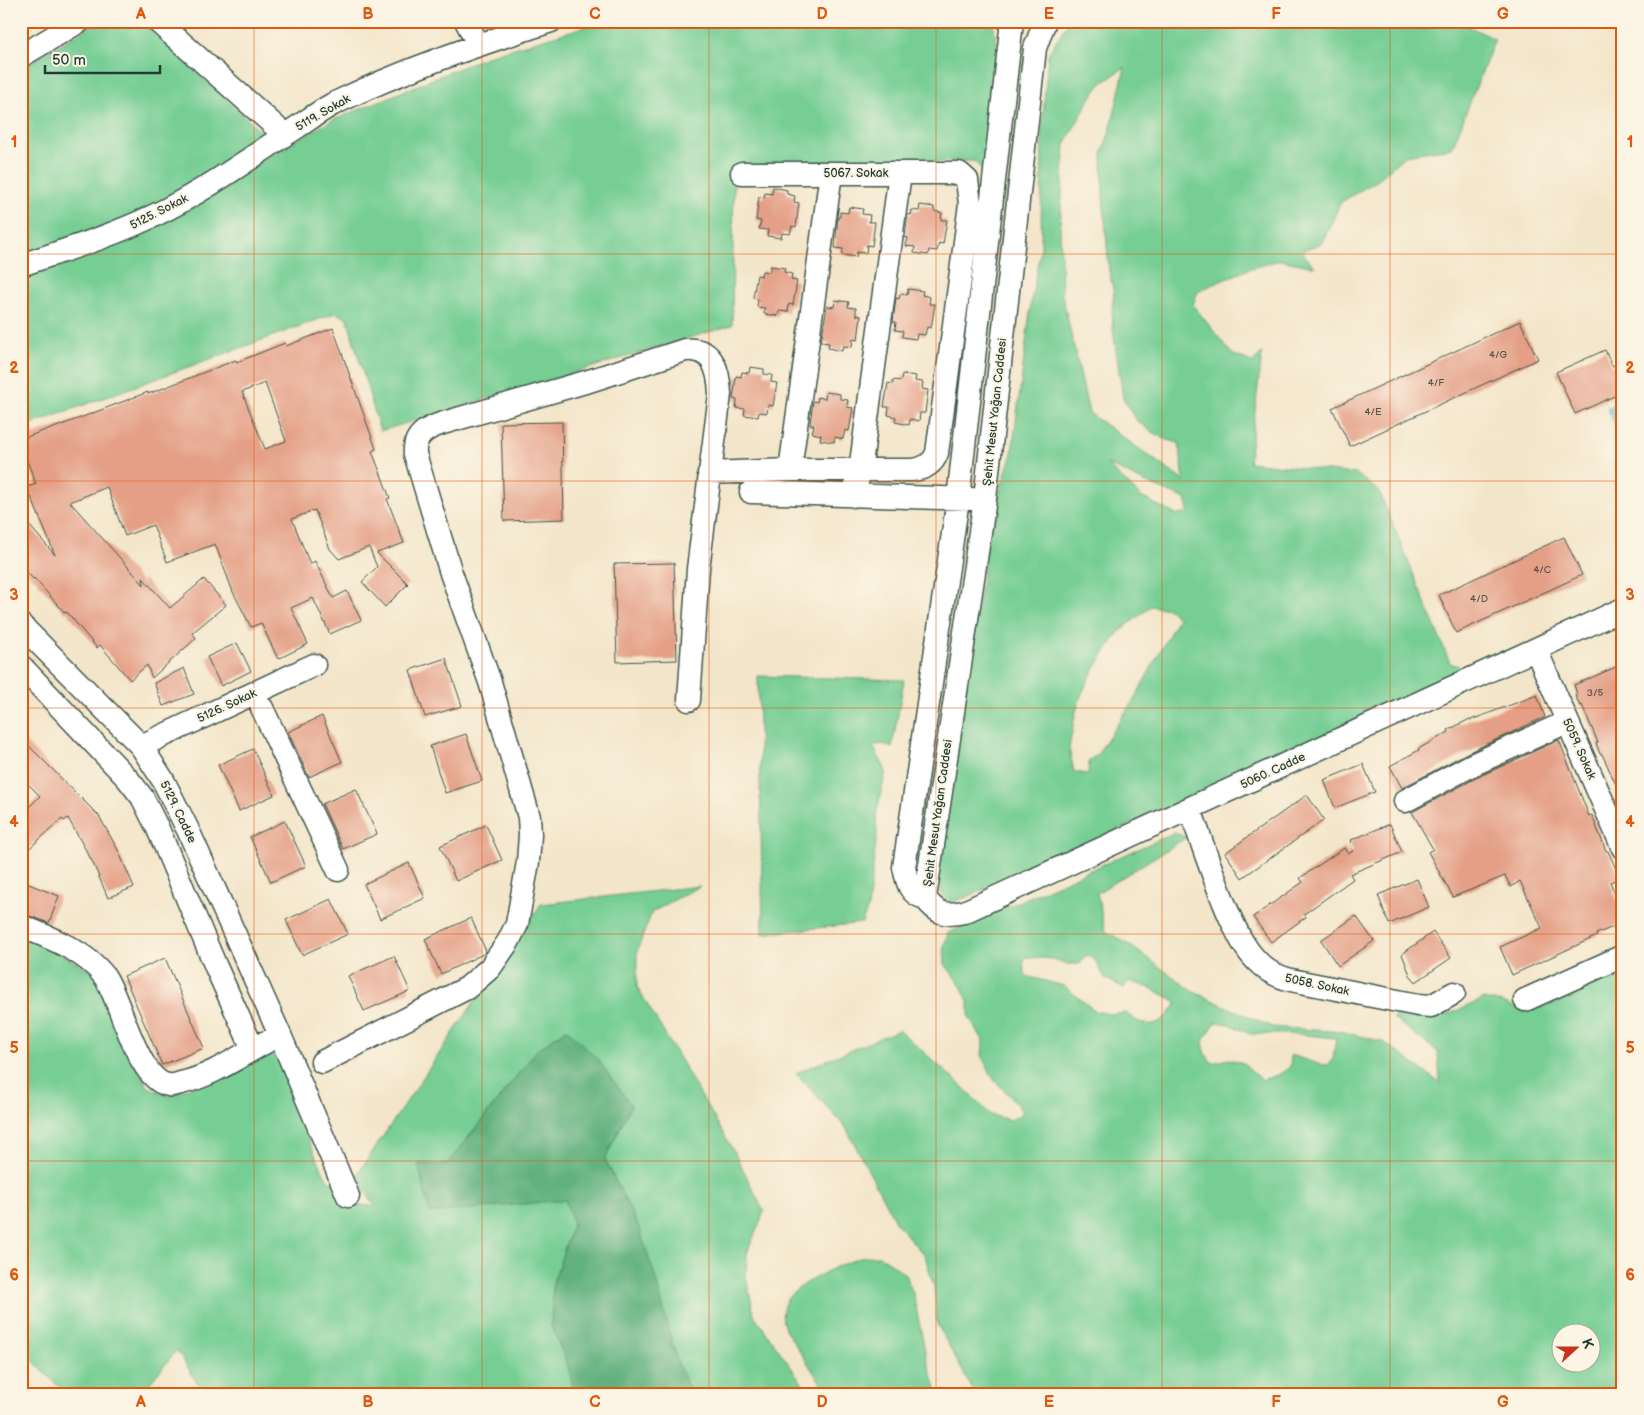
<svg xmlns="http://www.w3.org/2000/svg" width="1644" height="1415" viewBox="0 0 1644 1415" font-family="'Balsamiq Sans',sans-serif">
<rect width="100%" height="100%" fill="#fcf5e5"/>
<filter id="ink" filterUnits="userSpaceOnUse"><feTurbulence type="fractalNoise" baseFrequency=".02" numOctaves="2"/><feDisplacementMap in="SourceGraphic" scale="10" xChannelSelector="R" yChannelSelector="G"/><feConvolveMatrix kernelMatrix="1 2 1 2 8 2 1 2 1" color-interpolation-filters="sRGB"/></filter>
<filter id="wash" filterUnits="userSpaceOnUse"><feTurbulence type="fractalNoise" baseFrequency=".0096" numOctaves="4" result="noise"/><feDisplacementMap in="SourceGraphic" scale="20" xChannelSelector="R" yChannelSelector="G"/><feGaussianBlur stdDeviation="1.12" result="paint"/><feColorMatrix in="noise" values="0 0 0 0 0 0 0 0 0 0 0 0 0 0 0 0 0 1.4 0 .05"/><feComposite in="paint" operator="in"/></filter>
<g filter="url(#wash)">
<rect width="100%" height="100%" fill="#f3e5c9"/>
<path fill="#76ce94" stroke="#4a8664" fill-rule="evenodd" d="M99,21H141L269,139L170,201L21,258V68Z
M604,21H993L999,62L987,175L974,161L744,166L734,174L732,325L380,431L347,318L336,313L21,428V271L230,178L331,121L491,55Z
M1069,21H1469L1470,27L1495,39L1452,148L1405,155L1378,180L1341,202L1322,243L1301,251L1315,267L1280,260L1251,268L1198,291L1193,305L1232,354L1252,362L1262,353L1249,462L1356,474L1379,491L1450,663L1466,669L1023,874L956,901C940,900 938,887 937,874L991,518L1012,453L1032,296L1041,247L1042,128L1048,54ZM1125,67L1111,127L1102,154L1103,195L1109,271L1114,293L1112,309L1113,330L1123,398L1135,419L1149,430L1164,439L1179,443L1184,481L1089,413L1062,294L1060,228L1065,144L1091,97L1101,84ZM1107,464L1149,484L1186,499L1188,513L1177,515L1141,497ZM1151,606L1169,609L1178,618L1135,698L1096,756L1089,760L1088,774L1074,772L1069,748L1075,715L1081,695L1092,673L1118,633Z
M758,676L904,680L892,748L883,744L873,746L886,771L876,815L877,834L868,907L862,923L763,934Z
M1174,833L1187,837L1097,893L1105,931L1128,944L1194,992L1272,1027L1344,1032L1384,1042L1440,1083L1438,1052L1393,1018L1403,1013L1447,1015L1484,999L1503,1003L1521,1010L1548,1006L1623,967V1394H975L937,1324L934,1287L925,1256L896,1223L846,1128L796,1073L899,1030L964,1088L991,1115L1010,1120L1023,1113L1012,1098L994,1080L982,1057L983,1040L969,1017V1003L961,986L945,964L944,946L948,933ZM1086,955L1095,960L1105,978L1124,988L1128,981C1147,986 1161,992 1177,1003C1162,1026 1148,1032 1126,1013L1110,1014L1095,1011L1064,986L1026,976L1023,965L1026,957L1053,959L1067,964H1079ZM1216,1022L1229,1024L1250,1034H1296L1336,1038L1333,1059L1327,1065L1318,1064L1291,1055L1290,1067L1280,1074L1262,1080L1243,1063L1229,1059L1212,1063L1205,1053L1203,1041ZM1562,1332H1592V1362H1562Z
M700,886L652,912L637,951V987L736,1155L764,1212L747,1253L746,1276L754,1315L810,1394H691L678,1364L655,1277L639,1228L605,1159L631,1105L598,1060L566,1029L538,1049L446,1165L419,1164L430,1213L565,1199L573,1223L553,1283L551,1325L568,1366L575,1394H205L196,1381L177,1350L146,1388L119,1394H66L30,1358L21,1381V932L97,974L122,1041L148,1087L170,1096L262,1056L272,1055L280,1063L312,1148L327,1179L336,1185L349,1205L375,1206L356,1176L541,904Z
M880,1256L895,1266L905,1275L913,1293L927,1360L938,1394H828L785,1329C781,1319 781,1306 789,1297C802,1282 845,1261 864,1257C869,1256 875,1256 880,1256Z"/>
<path fill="#60b17e" stroke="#407759" d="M567,1029L598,1060L631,1105L605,1159L639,1228L655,1277L678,1364L691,1394H575L568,1366L551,1325L553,1283L573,1223L565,1200L430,1213L418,1164L447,1165L538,1049Z"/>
<path fill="#5ac4d5" stroke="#3c8084" d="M1623,401V443L1607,408Z"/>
<g id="blocks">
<path fill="#e49f86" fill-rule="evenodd" d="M773,187L787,190V194L795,196L794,202L799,203L796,227L792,226L790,234L782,233L781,238L767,236L768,230L759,229L761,221L756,220L759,197L764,198L765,193L772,194Z
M920,205L934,207V211L942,213L941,220H947L943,244L939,243L937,251L929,250L928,255L914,253L915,247L906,246L908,238L905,237L908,214L911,215L912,210L919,211Z
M849,207L863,209L862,214L870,215L869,222H875L872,246L867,245L866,253L857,252L856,257L842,255L843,249L835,248L838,217H840V212L848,213Z
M770,266L785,268L784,272L792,274L791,280L797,281L793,305L789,304L788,312L779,311L778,316L764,314L765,308L757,307L758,299L753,298L757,275L761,276L762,271L770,272Z
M908,289L923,291L922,295L930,297L929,304H935L931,328L927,327L925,335L917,334L916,339L902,337L903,331L895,330L896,322H893L896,298L899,299L900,294L907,295Z
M835,300L849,302L848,307L856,308V315L861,316L858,340L853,339L852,347L843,346L842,351L828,348L829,343L821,342L827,306L834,307Z
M1520,321L1538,359L1350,446L1332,408Z
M333,328L376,449L372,451L390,498L387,499L404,543L377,553L408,584L385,607L362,582L377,567L369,547L339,559L330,549L315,510L292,519L310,564L315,561L333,598L347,591L361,620L330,634L313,598L291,608L308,644L278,659L261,623L251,627L233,592L215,544L167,562L153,525L125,536L107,487L70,502L144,585L143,578L170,608L204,579L226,605L192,633L196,638L152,678L147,665L130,680L100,645L97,648L67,612L65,613L34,578L33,579L21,565V516L55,555L27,487L36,484L21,445V439L51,428V429L148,392V394L236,360L237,362L285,343L286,346ZM265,383L286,441L265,449L242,392Z
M1605,350L1612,366L1623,361V392L1575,414L1556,372Z
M750,367L764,369V374L772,375L771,382L777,383L773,406L768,405L767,413L759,412L758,417L744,415L745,409L736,408L737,400L733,399L736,376L741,377L742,372L749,373Z
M902,374L916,376L915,381L923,382L922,389L928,390L925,413H920L919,421L910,419L909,425L895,422L896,417L888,415L889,407H884L888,383L893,384V380L901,381Z
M826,392L840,394V399L848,400L847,407L853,408L849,431L845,430L843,439L835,437L834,442L820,440L821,435L812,433L814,425H810L813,401L817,402L818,397L825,399Z
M562,422L564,519L504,521L501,423Z
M1564,537L1582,575L1456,633L1439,595Z
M674,563L677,660L617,662L614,564Z
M237,643L251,671L221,686L207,657Z
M446,658L462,706L425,717L410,670Z
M1623,664V800L1602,754H1600L1596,743H1598L1594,733L1582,705L1580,706L1575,695L1577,694L1574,685Z
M184,668L194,694L163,706L154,683Z
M1537,695L1545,717L1467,753L1402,788L1390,766L1419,750L1418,749L1449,732L1448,730L1470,719L1471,720Z
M322,716L342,762L309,777L288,732Z
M466,734L482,781L445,793L430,746Z
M21,738L99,816L118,850L134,887L108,898L93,863L68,818L64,821L62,819L21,856V815L40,796L21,777Z
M1559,740L1589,816L1592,815L1606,851H1608L1620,878L1610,882L1623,913V923L1596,934L1597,936L1512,975L1500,947L1542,928L1520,881L1511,887L1505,876L1453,897L1428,852L1433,849L1412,812L1478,777Z
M253,749L274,795L239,811L218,765Z
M1363,764L1375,792L1335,808L1324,780Z
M356,789L377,834L343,849L322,804Z
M1307,795L1324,820L1242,878L1225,853Z
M285,821L306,866L271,882L250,837Z
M1390,824L1402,852L1350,874L1353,879L1304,914L1306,917L1271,942L1253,917L1303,882L1300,878L1344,848L1348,854L1353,851L1350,844L1352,842L1351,840Z
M486,825L502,860L456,881L440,846Z
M409,863L425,898L380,919L364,884Z
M1417,879L1429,907L1389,924L1378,895Z
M21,881L59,896L49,923L21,913Z
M331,899L348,934L302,955L286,920Z
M1356,916L1374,941L1338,966L1321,940Z
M471,918L486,951L483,954L441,974L425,939Z
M1433,932L1451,958L1416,982L1410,975L1402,954Z
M394,956L410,991L364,1011L348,976Z
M165,958L204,1048L162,1065L124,976Z"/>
</g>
</g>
<g filter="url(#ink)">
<use href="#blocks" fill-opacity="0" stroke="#3f564a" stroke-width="1"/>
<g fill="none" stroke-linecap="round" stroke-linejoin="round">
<g stroke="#3f564a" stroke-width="25">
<path id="minor" d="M157,21L285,135C301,125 317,113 333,104C403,70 477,45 551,21
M466,21L478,44
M21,56L80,21
M21,265C65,250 109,237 151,217C198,195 242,164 285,135
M790,470L831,173
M709,473L790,470H912C924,469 933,464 937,453L970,204L967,180L959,173H742
M751,492L972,499
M853,496L860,471L900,173
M21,625L141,746L163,780L188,830L280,1035L348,1196
M1536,650L1623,848
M21,666L128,779L142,797L158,829L216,967L253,1049
M262,708L338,870
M141,746L314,665
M1405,801L1472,765L1567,722
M1190,809C1202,843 1213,877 1227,910C1236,930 1244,950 1261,965C1269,973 1280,977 1291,980L1418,1005L1431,1006L1454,993
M925,898C909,894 907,882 904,867L958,499L1012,21
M925,898L985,499L1035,48L1045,21
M925,898C937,914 945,916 964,912L1623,609
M21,926C49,937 87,952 105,977C121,1001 138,1082 169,1085C173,1086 177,1084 181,1083C212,1076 238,1057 266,1042
M1525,1000L1623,956
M322,1062L467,988L490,968L508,942L517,924L528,862L530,835L529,817L490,682L451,573L415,454C413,432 432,426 450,421L589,381L685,350C713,347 719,370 720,394L698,569L689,700"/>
</g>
<use href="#minor" stroke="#fff" stroke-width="22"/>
</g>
</g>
<path fill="none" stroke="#de580e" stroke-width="1" stroke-opacity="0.55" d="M254,21V1394M482,21V1394M709,21V1394M936,21V1394M1162,21V1394M1390,21V1394M21,254H1623M21,481H1623M21,708H1623M21,934H1623M21,1161H1623"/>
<g text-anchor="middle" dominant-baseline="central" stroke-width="4" stroke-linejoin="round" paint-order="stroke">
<g font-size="10" fill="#505648">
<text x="1498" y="355">4/G</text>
<text x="1436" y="383">4/F</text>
<text x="1373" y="412">4/E</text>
<text x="1542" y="570">4/C</text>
<text x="1479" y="599">4/D</text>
<text x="1595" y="693">3/5</text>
</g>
<g font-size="12" fill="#1f3d34" stroke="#fcf5e5">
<text transform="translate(323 113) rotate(-30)">5119. Sokak</text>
<text x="856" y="173">5067. Sokak</text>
<text transform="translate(159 212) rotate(-27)">5125. Sokak</text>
<text transform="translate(995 412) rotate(-84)">Şehit Mesut Yağan Caddesi</text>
<text transform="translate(227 706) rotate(-25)">5126. Sokak</text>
<text transform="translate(1579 749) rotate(66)">5059. Sokak</text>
<text transform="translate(1273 771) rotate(-25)">5060. Cadde</text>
<text transform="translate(178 812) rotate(64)">5129. Cadde</text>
<text transform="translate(938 813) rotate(-82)">Şehit Mesut Yağan Caddesi</text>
<text transform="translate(1317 985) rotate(12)">5058. Sokak</text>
</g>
</g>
<rect width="1644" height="1415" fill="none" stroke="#fcf5e5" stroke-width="55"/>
<g transform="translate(1576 1348) rotate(69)"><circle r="24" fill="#fcf5e5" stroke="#a4ab9e"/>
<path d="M0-4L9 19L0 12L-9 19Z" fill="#c8321e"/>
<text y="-8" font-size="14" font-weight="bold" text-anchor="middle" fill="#1f3d34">K</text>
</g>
<path d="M45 65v8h115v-8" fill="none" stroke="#1f3d34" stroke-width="2.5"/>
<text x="52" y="65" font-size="15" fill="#1f3d34" stroke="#fcf5e5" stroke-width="4" paint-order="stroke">50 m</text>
<rect x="28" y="28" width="1588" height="1360" fill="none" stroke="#de580e" stroke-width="2"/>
<g font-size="16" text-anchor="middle" font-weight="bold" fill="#de580e">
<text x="141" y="19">A</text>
<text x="368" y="19">B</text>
<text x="595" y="19">C</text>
<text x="822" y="19">D</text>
<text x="1049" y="19">E</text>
<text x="1276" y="19">F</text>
<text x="1503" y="19">G</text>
<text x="14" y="147">1</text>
<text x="1630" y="147">1</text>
<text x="14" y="373">2</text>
<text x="1630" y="373">2</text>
<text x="14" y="600">3</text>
<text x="1630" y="600">3</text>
<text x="14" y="827">4</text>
<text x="1630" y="827">4</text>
<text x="14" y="1053">5</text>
<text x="1630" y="1053">5</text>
<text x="14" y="1280">6</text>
<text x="1630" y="1280">6</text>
<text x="141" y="1407">A</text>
<text x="368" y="1407">B</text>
<text x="595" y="1407">C</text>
<text x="822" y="1407">D</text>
<text x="1049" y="1407">E</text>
<text x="1276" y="1407">F</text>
<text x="1503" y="1407">G</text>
</g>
</svg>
